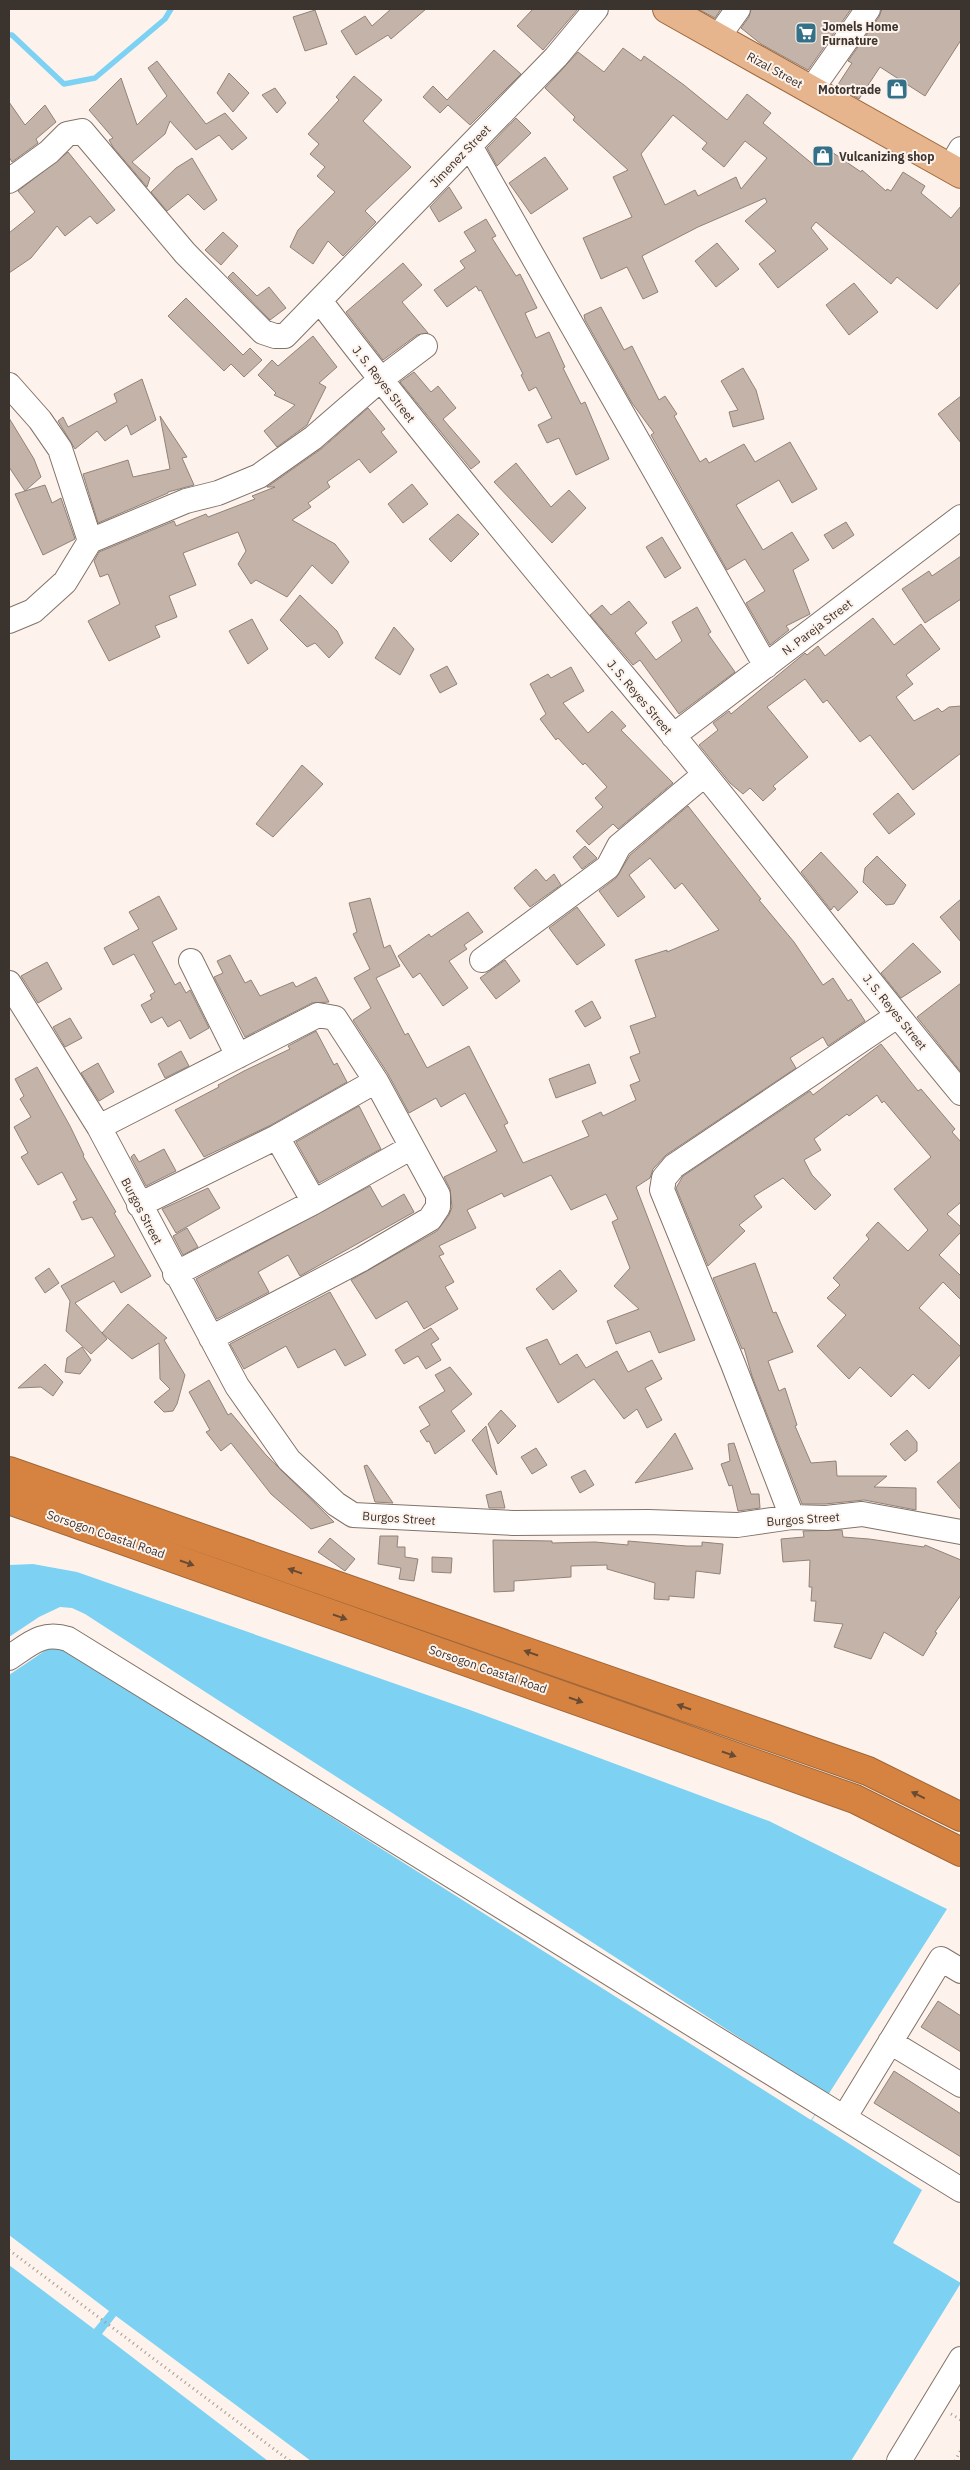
<svg xmlns="http://www.w3.org/2000/svg" width="970" height="2470" viewBox="0 0 970 2470" font-family="'IBM Plex Sans',sans-serif">
<rect width="100%" height="100%" fill="#fef3ec"/>
<path fill="#7dd2f3" d="M33,1564L77,1572L470,1710L769,1821L947,1909L812,2120L922,2190L893,2243L961,2283L851,2461H9V1565Z"/>
<path fill="#fef3ec" d="M60,1607L72,1608L85,1614L828,2095L811,2120L73,1654L60,1649L49,1648L9,1675V1637L39,1617Z
M9,2235L109,2311L94,2329L9,2265Z
M116,2316L311,2461H268L102,2334Z"/>
<g fill="none" stroke-linecap="round" stroke-linejoin="round">
<path stroke="#7dd2f3" stroke-width="5.5" d="M9,35H12L64,84L95,78L165,19L171,9"/>
</g>
<path fill="#c4b3a8" stroke="#928278" fill-rule="evenodd" d="M391,9H426L391,39L388,35L356,55L341,31L365,16L372,26Z
M533,9H578L543,50L517,26Z
M698,9H721L715,18Z
M751,9H851L808,70L761,44L741,28L749,17Z
M882,9H961V40L925,96L880,67L859,99L837,86L852,63L848,61L879,17Z
M315,10L327,44L305,51L293,17Z
M623,48L641,61L644,56L684,85L727,120L747,94L771,113L763,123L815,166L829,150L861,172L862,170L886,191L887,189L891,191L903,172L925,186L921,193L951,218L961,206V282L937,309L897,277L891,284L816,222L811,228L828,249L778,288L759,264L776,251L745,221L767,202L765,198L698,227L642,256L658,292L643,299L627,267L601,279L583,238L632,217L613,177L628,170L573,120L575,117L545,88L578,52L604,72ZM673,115L707,143L702,149L724,167L745,141L767,158L741,189L736,177L698,196L695,190L665,205L641,154Z
M494,50L521,74L470,125L448,105L440,113L423,97L433,86L447,100Z
M157,61L206,124L225,113L247,138L232,150L219,135L196,150L170,121L165,134L132,162L150,178L147,187L113,147L109,140L113,138L89,110L121,78L137,125L167,96L148,68Z
M229,73L249,93L233,112L217,93Z
M354,76L382,100L363,121L411,167L365,211L376,222L343,256L328,241L313,264L290,247L298,230L335,192L317,176L325,167L310,154L319,144L308,134L339,100L336,97Z
M275,88L286,103L277,113L262,95Z
M9,102L25,125L45,105L56,122L36,139L38,143L12,162L9,157Z
M516,118L531,133L497,166L487,148Z
M68,152L115,210L97,224L90,216L65,236L57,226L31,258L9,273V233L35,212L18,191Z
M545,157L568,189L531,214L509,183Z
M192,158L217,200L204,210L188,194L167,211L151,192L176,168Z
M449,187L462,208L439,222L430,207Z
M486,219L496,236L492,238L516,276L520,274L537,308L525,313L536,338L549,332L565,367L563,368L581,404L585,402L609,459L576,475L559,438L547,443L538,425L552,418L536,387L529,391L521,375L523,374L481,290L479,291L476,286L447,307L434,290L465,268L460,261L476,251L464,232Z
M223,232L238,246L221,265L205,250Z
M717,243L739,269L716,287L695,261Z
M403,263L422,285L402,302L428,333L417,335L383,360L346,312Z
M233,272L257,296L269,287L286,308L270,320L228,277Z
M854,283L878,312L849,335L826,305Z
M186,298L243,355L250,348L262,360L244,377L231,364L224,371L168,316Z
M601,307L624,350L632,346L659,400L665,396L677,414L674,416L700,462L706,458L709,463L744,444L755,462L790,442L817,489L792,503L779,480L736,505L763,550L792,532L809,560L793,570L810,614L786,626L789,630L770,645L746,603L765,591L745,559L727,570L651,435L654,433L632,403L585,320L584,315Z
M313,336L337,367L319,383L326,387L307,425L277,447L264,431L295,405L274,395L276,393L258,375L272,360L278,366Z
M743,368L756,390L764,419L733,427L729,412L738,410L721,381Z
M414,372L431,392L438,386L456,408L443,419L480,462L471,469L400,382Z
M142,379L156,420L131,435L127,425L105,441L97,431L75,449L58,421L63,417L68,427L117,402L114,394Z
M961,396V443L938,414Z
M368,408L385,429L381,432L397,452L370,473L359,459L327,482L330,487L308,503L311,507L292,520L335,544L349,562L332,584L312,565L287,597L256,580L251,584L238,564L246,551L238,532L183,553L196,585L169,596L177,617L155,626L160,637L109,661L88,621L120,604L108,574L100,577L94,561L99,552L174,521L176,526L206,514L208,517L255,499L252,496L275,487H267L321,449Z
M160,416L187,457L182,458L194,485L168,492V493L98,523L83,474L128,460L133,477L170,469Z
M9,418L34,459L41,477L25,491L9,467Z
M516,463L551,507L569,490L586,508L552,543L494,482Z
M412,484L428,504L403,523L388,504Z
M45,485L52,503L61,498L75,539L43,555L15,494Z
M458,514L479,534L451,562L429,539Z
M846,522L854,535L833,549L824,535Z
M662,537L681,568L665,578L646,547Z
M961,556V599L925,623L902,589L929,571L932,576Z
M300,595L337,631L343,643L329,658L315,643L307,647L280,620Z
M629,601L647,623L635,633L656,660L682,641L672,622L697,607L711,632L708,634L735,672L679,714L640,660L633,665L590,615L602,605L611,615Z
M873,618L894,645L921,624L940,649L906,675L913,684L896,697L914,721L938,708L942,712L949,707L961,706V753L913,790L870,735L860,742L827,700L823,703L805,679L767,707L808,757L773,786L776,789L763,801L750,788L743,794L730,783L699,745L718,730L713,723L729,711L731,714L805,653L807,655L818,646L825,656Z
M252,619L268,649L248,664L229,631Z
M394,627L414,649L400,675L375,658Z
M447,666L457,684L440,693L430,675Z
M571,667L584,691L563,703L588,733L612,711L626,726L621,730L673,783L618,829L613,824L589,845L576,831L603,807L595,798L607,787L585,763L583,765L558,738L556,740L540,719L546,714L530,684L548,674L551,678Z
M302,765L323,784L273,837L256,824Z
M898,793L915,814L889,834L873,814Z
M688,806L761,899L759,900L794,942L823,985L833,978L848,1001L851,999L865,1021L828,1046L823,1037L790,1058L796,1068L666,1155L653,1169L650,1178L636,1187L695,1340L659,1353L650,1331L616,1344L607,1321L639,1309L614,1286L630,1268L612,1222L618,1219L606,1194L571,1210L551,1175L504,1197L502,1193L467,1210L476,1228L439,1246L444,1254L439,1256L454,1282L445,1287L458,1309L424,1329L407,1301L376,1319L351,1280L437,1231L449,1215L452,1207L450,1189L444,1177L497,1151L465,1093L441,1107L436,1098L409,1113L388,1074L353,1020L371,1008L354,978L370,969L353,934L357,932L349,903L370,898L384,948L390,945L400,966L376,978L405,1035L408,1033L427,1068L469,1046L508,1123L504,1125L523,1163L589,1136L582,1121L601,1112L603,1116L636,1100L630,1085L640,1081L630,1057L640,1053L630,1026L656,1017L635,960L667,950V952L719,930L682,883L675,889L650,858L629,875L645,897L618,917L599,891L616,878L630,855Z
M585,846L597,858L582,869L573,857Z
M821,852L858,892L838,911L834,906L831,910L801,872Z
M877,856L906,885L894,904L886,905L863,882L865,868Z
M536,869L546,881L554,874L561,885L530,907L514,888Z
M159,896L177,929L152,942L175,985L180,982L186,993L190,990L209,1028L190,1039L180,1020L168,1027L162,1017L151,1023L141,1005L152,999L150,995L155,992L134,954L113,965L104,948L139,929L129,912Z
M961,899V942L940,917Z
M577,907L605,945L577,965L549,928Z
M468,912L483,932L464,945L467,949L449,961L468,988L443,1006L420,973L413,978L398,956L429,934L431,937Z
M913,943L941,972L901,998L881,973Z
M230,955L245,983L251,980L260,996L293,982L296,987L316,977L329,1002L312,1003L245,1037L214,977L223,973L217,961Z
M505,960L520,981L496,999L480,978Z
M47,962L62,989L38,1003L21,976Z
M961,983V1072L917,1017Z
M592,1001L601,1018L585,1027L575,1011Z
M70,1018L82,1038L65,1047L53,1027Z
M316,1031L334,1065L337,1063L347,1082L271,1125L204,1157L175,1110L219,1087L218,1085L244,1071L290,1049L288,1046Z
M881,1044L918,1091L921,1089L955,1129L952,1132L961,1142V1202L947,1214L961,1227V1232L939,1255L961,1276V1300L943,1282L919,1308L961,1347V1354L929,1389L913,1374L891,1397L860,1367L849,1379L817,1346L846,1315L827,1298L840,1285L833,1278L869,1239L866,1235L878,1222L908,1251L928,1230L894,1189L931,1157L884,1101L882,1103L877,1095L849,1116L847,1114L814,1139L821,1150L804,1160L812,1175L831,1195L815,1210L783,1178L754,1196L762,1207L739,1225L745,1231L708,1266L676,1188L683,1176L810,1091L813,1095Z
M181,1051L189,1066L165,1078L158,1064Z
M98,1063L114,1092L99,1101L81,1073Z
M589,1064L596,1083L556,1098L549,1079Z
M37,1067L70,1126L84,1155L83,1156L116,1212L114,1213L151,1276L121,1293L114,1281L75,1303L102,1333L128,1304L167,1338L164,1340L185,1375L177,1404L173,1411L164,1412L154,1402L170,1389L160,1379L159,1343L132,1359L102,1333L107,1339L91,1354L66,1331L70,1301L61,1286L115,1256L92,1217L82,1220L73,1202L77,1200L62,1172L38,1185L21,1157L28,1153L14,1127L31,1117L20,1099L24,1096L15,1079Z
M359,1106L381,1149L319,1183L296,1142Z
M164,1149L176,1171L146,1186L131,1157L134,1154L139,1162Z
M370,1186L382,1207L404,1194L414,1212L300,1276L288,1255L258,1272L269,1292L217,1319L196,1279Z
M208,1188L220,1208L176,1233L162,1209Z
M187,1228L198,1247L183,1255L173,1236Z
M755,1263L773,1313L776,1312L793,1352L768,1361L779,1391L785,1388L797,1425L795,1426L811,1463L836,1461L837,1476H887L874,1487L916,1488V1510L864,1500L825,1504H802L752,1376L744,1348L742,1349L713,1278Z
M49,1268L59,1283L45,1293L35,1278Z
M560,1270L577,1291L553,1310L536,1289Z
M330,1292L366,1355L345,1366L335,1349L298,1368L286,1346L244,1369L230,1344Z
M431,1328L439,1339L431,1344L441,1360L426,1369L418,1356L404,1364L395,1350Z
M547,1339L560,1365L577,1354L586,1368L617,1351L628,1372L652,1360L662,1379L645,1388L662,1420L647,1428L637,1409L624,1419L594,1379L558,1403L526,1348Z
M82,1347L91,1360L80,1374L65,1372L67,1358Z
M45,1364L63,1382L53,1396L41,1387L18,1388Z
M450,1367L472,1394L451,1411L465,1431L435,1454L429,1441L427,1442L420,1431L430,1425L419,1407L445,1391L435,1375Z
M209,1380L228,1415L231,1413L266,1455L334,1522L311,1529L271,1494L231,1443L221,1451L206,1432L210,1430L189,1392Z
M501,1410L516,1426L498,1444L488,1424Z
M486,1426L497,1475L472,1440Z
M907,1430L917,1442V1451L905,1461L890,1444Z
M675,1433L693,1469L635,1483L665,1446Z
M734,1443L751,1494H759L760,1508L738,1511L732,1485L729,1486L721,1464L730,1461L728,1444Z
M536,1448L547,1465L532,1474L521,1457Z
M961,1461V1510L937,1482Z
M367,1465L393,1503L375,1502L364,1466Z
M585,1470L594,1485L580,1493L571,1477Z
M501,1491L505,1508H489L486,1495Z
M842,1530L843,1537L869,1539L924,1547L925,1545L961,1560V1595L935,1632L937,1633L923,1656L884,1632L871,1659L834,1647L843,1624L814,1621L816,1601H811L812,1587H809L810,1560L783,1562L781,1539L804,1537L803,1531Z
M380,1536H398L397,1547H405V1557L418,1559L414,1581L399,1579L401,1568L378,1564Z
M330,1538L355,1559L345,1571L318,1552Z
M493,1540L552,1541V1543L595,1542L628,1545V1541L687,1546H702V1542L723,1544L720,1574L696,1571L694,1598L669,1596V1600L654,1599L655,1583L607,1569V1565L571,1566V1577L514,1581V1591L494,1592Z
M432,1557L452,1558L451,1573L432,1572Z
M938,2001L961,2016V2052L921,2027Z
M894,2071L961,2114V2157L874,2103Z"/>
<g fill="none" stroke-linecap="round" stroke-linejoin="round">
<g stroke="#827368" stroke-width="26">
<path id="minor" d="M718,37L738,9
M811,90L868,9
M470,146L766,666
M950,168L961,149
M9,181L49,152L67,134L82,131L185,253L263,332L275,336H285L556,57L596,9
M320,301C433,449 553,591 672,734C770,853 863,975 961,1093
M9,385L40,420L60,449L90,541
M9,621L33,611L65,582L90,541L186,501L218,493L259,476L313,438L380,380L425,346
M673,736L961,517
M482,960L608,867L619,846L704,775
M191,961L238,1056
M9,983L99,1127L237,1386L289,1460L336,1504L353,1515L513,1523L648,1522L737,1525L792,1517L826,1518L862,1514L961,1532
M99,1127L318,1015L335,1018L376,1081L438,1195V1207L430,1219L362,1259L211,1338
M277,1137L314,1202
M139,1205L277,1137L376,1081
M175,1274L314,1202L412,1147
M792,1517L733,1364L662,1190L664,1178L674,1166L897,1016
M9,1658C30,1644 42,1631 68,1639L961,2190
M890,2042L961,2085
M844,2118L941,1959L961,1971
M899,2461L961,2359"/>
</g>
<g stroke="#9f673a" stroke-width="30">
<path id="major" d="M667,9L961,174"/>
</g>
<g stroke="#9f673a" stroke-width="30">
<path id="highway" d="M9,1471L868,1771L961,1817
M9,1500L855,1799L961,1852"/>
</g>
<path stroke="#a19892" stroke-width="3" stroke-dasharray="1 4" stroke-linecap="butt" d="M9,2250L290,2461
M951,2414L961,2420
M955,2461L961,2450"/>
<use href="#minor" stroke="#fff" stroke-width="24"/>
<use href="#major" stroke="#e6b58d" stroke-width="28"/>
<use href="#highway" stroke="#d68341" stroke-width="28"/>
</g>
<defs><path id="oneway-solid" d="M-6-.8H1V-3.2L6.5 0L1 3.2V.8H-6Z" transform="scale(1.25)"/></defs>
<g fill="#694b34">
<use href="#oneway-solid" transform="translate(187 1563) rotate(19)"/>
<use href="#oneway-solid" transform="translate(295 1571) rotate(-161)"/>
<use href="#oneway-solid" transform="translate(340 1617) rotate(19)"/>
<use href="#oneway-solid" transform="translate(531 1653) rotate(-161)"/>
<use href="#oneway-solid" transform="translate(576 1700) rotate(19)"/>
<use href="#oneway-solid" transform="translate(684 1707) rotate(-161)"/>
<use href="#oneway-solid" transform="translate(729 1754) rotate(19)"/>
<use href="#oneway-solid" transform="translate(918 1795) rotate(-154)"/>
</g>
<defs>
<g id="supermarket-square" transform="scale(1.125)"><rect x="-9" y="-9" width="18" height="18" rx="4" fill="#347188" stroke="#fef3ec"/><path d="M-6-5.5h2.5l.6 2H6L4.5 2H-2.5L-4.4-4H-6ZM-1.5 3.2a1.3 1.3 0 1 0 .1 0ZM3 3.2a1.3 1.3 0 1 0 .1 0Z" fill="#fff"/></g>
<g id="shop-square" transform="scale(1.125)"><rect x="-9" y="-9" width="18" height="18" rx="4" fill="#347188" stroke="#fef3ec"/><path d="M-5-2.5h2.3a2.7 3.5 0 0 1 5.4 0H5L5.5 6h-11ZM-1.5-2.5h3a1.5 2.3 0 0 0-3 0Z" fill="#fff"/></g>
</defs>
<g fill-rule="evenodd">
<use href="#supermarket-square" x="806" y="33"/>
<use href="#shop-square" x="897" y="89"/>
<use href="#shop-square" x="823" y="156"/>
</g>
<g text-anchor="middle" dominant-baseline="central" stroke-width="4" stroke-linejoin="round" paint-order="stroke">
<g font-size="12" font-weight="bold" fill="#3a332e" stroke="#fef3ec" text-anchor="start">
<text x="822" y="26">Jomels Home<tspan x="822" dy="14">Furnature</tspan></text>
<text x="881" y="89" text-anchor="end">Motortrade</text>
<text x="839" y="156">Vulcanizing shop</text>
</g>
<g font-size="12" fill="#3a332e" stroke="#fef3ec">
<text transform="translate(775 70) rotate(29)">Rizal Street</text>
<text transform="translate(460 156) rotate(-46)">Jimenez Street</text>
<text transform="translate(384 384) rotate(52)">J. S. Reyes Street</text>
<text transform="translate(817 627) rotate(-37)">N. Pareja Street</text>
<text transform="translate(640 697) rotate(50)">J. S. Reyes Street</text>
<text transform="translate(895 1012) rotate(51)">J. S. Reyes Street</text>
<text transform="translate(142 1211) rotate(62)">Burgos Street</text>
<text transform="translate(399 1518) rotate(4)">Burgos Street</text>
<text transform="translate(803 1519) rotate(-4)">Burgos Street</text>
<text transform="translate(106 1534) rotate(19)">Sorsogon Coastal Road</text>
<text transform="translate(488 1669) rotate(19)">Sorsogon Coastal Road</text>
</g>
</g>
<rect width="970" height="2470" fill="none" stroke="#3a332e" stroke-width="20"/>
</svg>
